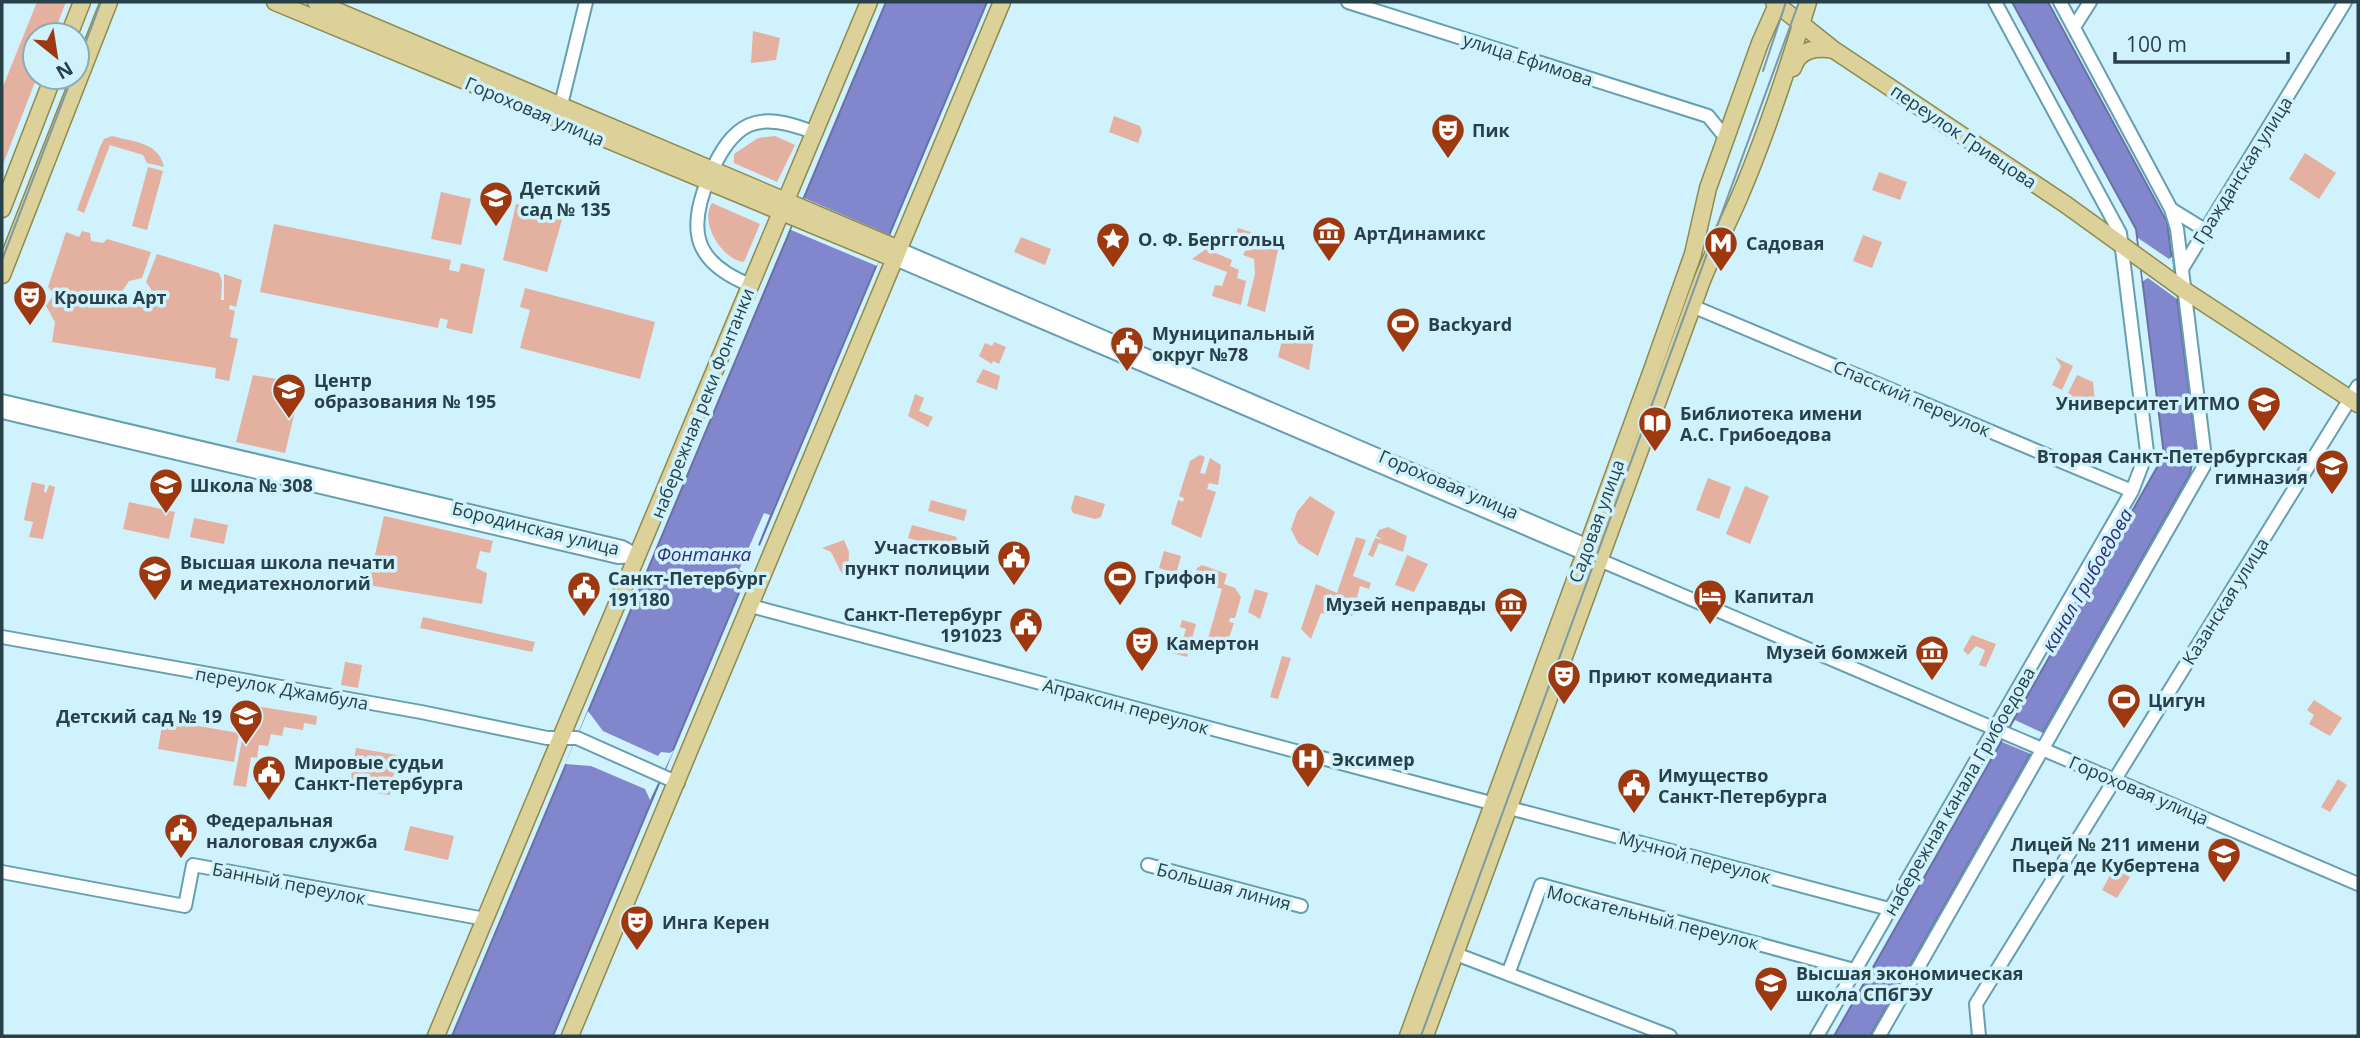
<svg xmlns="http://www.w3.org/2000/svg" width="2360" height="1038" viewBox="0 0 2360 1038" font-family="'Open Sans',sans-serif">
<rect width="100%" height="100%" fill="#cff2fd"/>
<path fill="#e4b09f" d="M37,2H66L53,35H35L37,77L2,167V89Z
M753,31L780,38L776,60L751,63Z
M1114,116L1140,126L1142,132L1138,143L1109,132Z
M112,136C133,142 159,142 164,167L147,163L143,155L110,145L84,213L77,210L100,147L104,139Z
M775,136L795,145L777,182L734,163V154L758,138Z
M2305,153L2336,173L2319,199L2289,179Z
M148,167L163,171L147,230L132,226Z
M1879,172L1907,182L1900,200L1872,190Z
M441,192L471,199L461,245L431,239Z
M712,203L760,224L744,262C722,260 699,222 712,203Z
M516,204L563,216L547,272L503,260Z
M274,224L451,260L449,270L459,272L461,263L485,269L472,334L446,328L448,320L440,318L438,328L260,292Z
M1238,228L1269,238L1237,247L1232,245Z
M82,231L90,233L91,241L103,243L107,239L151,252L142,278L129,281L121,293L126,305L144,307L151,299V289L146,282L157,254L219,273L222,281L221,300H224V274L242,280L236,307L230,305L229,309L235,311L230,337L238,339L229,381L215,378L216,368L52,342L55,322L46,306L54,294L48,287L66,232L79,237Z
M1863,235L1882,242L1872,268L1853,261Z
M1021,237L1051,249L1045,265L1014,252Z
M1266,247L1278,250L1265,312L1247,306L1255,274L1254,259L1243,255L1245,251Z
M1206,249L1232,260L1230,266L1239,270L1237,278L1246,281L1241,305L1212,296L1215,285L1222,286L1227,272L1192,259Z
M525,288L655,322L640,379L520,348L530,310L520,307Z
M1284,332L1313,344L1309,370L1278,357Z
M994,342L1006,347L999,364L993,361L992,364L979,356L985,343L992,346Z
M2055,357L2073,366L2062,390L2052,385L2061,366Z
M983,369L1000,376L997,390L976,382Z
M253,375L303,383L300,395L289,394L286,409L295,411L285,453L236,442Z
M2077,375L2093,382L2095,404L2089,407L2071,399L2073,396L2068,393Z
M915,394L924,398L919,411L933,417L928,427L908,416Z
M1200,455L1205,457L1200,473L1205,474L1210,458L1221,465L1218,485L1209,483L1207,489L1216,492L1201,538L1171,524L1178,500L1183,502L1184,498L1179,496L1190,461Z
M1708,478L1731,487L1719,519L1696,510Z
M32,482L45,485L44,492L46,493L49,485L55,487L43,539L29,537L33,522L24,520Z
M1745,486L1769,496L1750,544L1726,534Z
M1075,495L1105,504L1101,517L1095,519L1073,513L1071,508Z
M1310,496L1335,512L1318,556L1298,543L1291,529L1297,512Z
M931,500L967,510L964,521L928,511Z
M129,502L175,512L169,539L123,529Z
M384,516L493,541L490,553L480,551L476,568L487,573L482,604L368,585Z
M194,518L228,525L224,544L190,537Z
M912,525L957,537L953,551L908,538Z
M1388,527L1407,536L1403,552L1379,543L1373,557L1368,555L1375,538L1383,540L1376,536L1379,530Z
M1356,537L1366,540L1353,576L1371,583L1369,589L1360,586L1352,616C1340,613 1332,616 1321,613L1311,639L1301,629L1316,584L1337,593Z
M844,540L849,552L848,574H842L831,552L822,548Z
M1164,551L1181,556L1176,574L1159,568Z
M1407,555L1428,564L1414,592L1395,585Z
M1202,565L1227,574L1224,584L1235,588L1241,597L1235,618H1230L1229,622L1234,623L1227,644L1208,639L1222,589L1194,580L1197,568Z
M1255,589L1268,593L1260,619L1248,612Z
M423,617L535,642L532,652L420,628Z
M1182,620L1196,624L1187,657L1172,653L1174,643L1181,645L1186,629L1180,627Z
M1972,635L1996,644L1986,667L1979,665L1985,650L1976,646L1968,655L1963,650Z
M1282,656L1291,658L1278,699L1270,697Z
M345,662L362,665L358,688L341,685Z
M2314,700L2342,718L2330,736L2309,724L2314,715L2307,710Z
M249,705L317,716L316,725L304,723L303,730L284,727L282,736L271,734L268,746L259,745L257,758L251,757L246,787L233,785Z
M163,720L239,733L234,762L158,749Z
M356,748L397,755L390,795L349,789Z
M2338,779L2347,785L2330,812L2321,807Z
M410,826L454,836L448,860L404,850Z
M2114,868L2130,877L2117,898L2102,890Z"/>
<path fill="#8287cd" stroke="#6772a5" stroke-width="2" d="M886,2H987L553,1036H452Z
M2012,2H2048L2167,222L2196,444L2190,474L1870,1036H1834L2164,455L2136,229Z"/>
<path fill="#cff2fd" d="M804,198L890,235L877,266L791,230Z
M2138,238L2169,259L2172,257L2177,299L2148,278L2143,281Z
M764,513L770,515L758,545L763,547L752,572L747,573L739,570Z
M588,711L603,731L658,756L661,752L670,753L674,750L650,800L645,789L591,766L565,764Z
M2015,720L2043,733L2031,754L2002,742Z"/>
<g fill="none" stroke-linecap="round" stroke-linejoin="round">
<g stroke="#669fb0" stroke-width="16">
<path id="minor" d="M1348,2L1708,116L1726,138
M2074,27L2090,2
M559,113L586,2
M2171,209L2205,230
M899,249L1593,548
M895,259L2358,884
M2183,267L2345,2
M750,285C693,262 687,230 709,177C733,121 757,109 815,133
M1692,306L2132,491
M2,401L622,547L638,556
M2,412L618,557L638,556
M751,606L1889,909
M2,637L421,712L547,738H577L678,783
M1148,865L1301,906
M2,872L185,906L193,865L485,919
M1448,951L1670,1036
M1508,974L1541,885L1854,970
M1817,1036L2132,491L2147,452L2120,233L1995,2
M1879,1036L2204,466L2205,458L2177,229L2171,209L2060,2
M1979,1036L1976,1004L2358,386"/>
</g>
<g stroke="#8d8b4f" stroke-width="19">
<path id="major" d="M275,2L895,259
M316,2L899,249
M1774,2L1834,50L2065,204L2184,290L2358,404
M69,35L82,2
M1793,68C1799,49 1816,47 1834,50
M2,209L53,77
M2,275L109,2
M436,1036L869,2
M570,1036L1002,2
M1408,1036L1652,370L1693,254L1708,188L1760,43L1778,2
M1425,1036L1700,286C1711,256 1726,228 1739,198C1766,135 1788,68 1808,2"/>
</g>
<use href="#minor" stroke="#fff" stroke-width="12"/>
<use href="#major" stroke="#dcd198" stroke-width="16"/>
<path stroke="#7c9aa3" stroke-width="2" d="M77,65L101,2
M1763,71L1786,2
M2,260L72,77
M1421,1036L1799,2"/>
</g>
<defs>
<g id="theatre-pin" transform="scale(1.75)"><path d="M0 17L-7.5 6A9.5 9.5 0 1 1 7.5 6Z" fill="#9e380e" stroke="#cff2fd"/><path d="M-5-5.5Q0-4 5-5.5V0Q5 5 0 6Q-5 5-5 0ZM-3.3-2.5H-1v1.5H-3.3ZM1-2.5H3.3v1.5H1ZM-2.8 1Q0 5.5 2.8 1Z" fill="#fff"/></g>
<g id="school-pin" transform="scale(1.75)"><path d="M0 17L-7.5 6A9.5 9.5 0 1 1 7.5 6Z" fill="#9e380e" stroke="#cff2fd"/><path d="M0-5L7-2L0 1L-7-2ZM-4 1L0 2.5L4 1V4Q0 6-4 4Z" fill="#fff"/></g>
<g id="museum-pin" transform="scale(1.75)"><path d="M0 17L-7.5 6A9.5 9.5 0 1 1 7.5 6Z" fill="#9e380e" stroke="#cff2fd"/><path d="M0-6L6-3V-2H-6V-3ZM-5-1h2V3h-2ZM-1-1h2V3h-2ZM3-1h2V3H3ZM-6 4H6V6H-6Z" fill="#fff"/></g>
<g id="sight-pin" transform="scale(1.75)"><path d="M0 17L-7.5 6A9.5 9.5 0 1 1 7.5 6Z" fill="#9e380e" stroke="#cff2fd"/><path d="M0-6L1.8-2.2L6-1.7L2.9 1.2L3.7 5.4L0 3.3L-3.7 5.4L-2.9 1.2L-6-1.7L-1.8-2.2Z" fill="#fff"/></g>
<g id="metro-pin" transform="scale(1.75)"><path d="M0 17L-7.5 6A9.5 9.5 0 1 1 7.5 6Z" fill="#9e380e" stroke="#cff2fd"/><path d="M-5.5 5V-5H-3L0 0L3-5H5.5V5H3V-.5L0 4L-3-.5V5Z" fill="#fff"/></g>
<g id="stadium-pin" transform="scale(1.75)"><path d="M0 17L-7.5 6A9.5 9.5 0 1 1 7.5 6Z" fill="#9e380e" stroke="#cff2fd"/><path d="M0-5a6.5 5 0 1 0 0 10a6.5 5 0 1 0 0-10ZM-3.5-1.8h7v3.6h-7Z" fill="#fff"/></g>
<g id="civic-pin" transform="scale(1.75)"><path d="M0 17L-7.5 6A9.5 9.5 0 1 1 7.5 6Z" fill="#9e380e" stroke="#cff2fd"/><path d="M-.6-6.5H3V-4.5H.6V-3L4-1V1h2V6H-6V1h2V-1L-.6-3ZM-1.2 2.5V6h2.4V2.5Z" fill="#fff"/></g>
<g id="university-pin" transform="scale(1.75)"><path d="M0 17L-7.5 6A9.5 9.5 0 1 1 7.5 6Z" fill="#9e380e" stroke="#cff2fd"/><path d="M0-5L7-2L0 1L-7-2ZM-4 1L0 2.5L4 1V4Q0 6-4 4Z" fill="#fff"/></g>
<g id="library-pin" transform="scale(1.75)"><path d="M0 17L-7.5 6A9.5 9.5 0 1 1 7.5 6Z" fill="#9e380e" stroke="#cff2fd"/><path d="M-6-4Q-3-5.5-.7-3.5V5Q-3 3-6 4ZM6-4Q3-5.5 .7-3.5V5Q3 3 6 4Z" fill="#fff"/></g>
<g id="hotel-pin" transform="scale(1.75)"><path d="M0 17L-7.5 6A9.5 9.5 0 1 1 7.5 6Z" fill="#9e380e" stroke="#cff2fd"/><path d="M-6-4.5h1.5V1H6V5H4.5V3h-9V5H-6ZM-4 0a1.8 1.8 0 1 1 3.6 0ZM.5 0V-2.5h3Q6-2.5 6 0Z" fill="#fff"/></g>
<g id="hospital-pin" transform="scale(1.75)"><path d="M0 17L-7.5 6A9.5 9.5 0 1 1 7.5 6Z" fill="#9e380e" stroke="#cff2fd"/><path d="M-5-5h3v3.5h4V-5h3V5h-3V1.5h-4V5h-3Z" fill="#fff"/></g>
</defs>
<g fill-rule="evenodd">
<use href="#theatre-pin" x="1448" y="130"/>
<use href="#school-pin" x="496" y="198"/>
<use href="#museum-pin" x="1329" y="233"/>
<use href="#sight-pin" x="1113" y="239"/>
<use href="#metro-pin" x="1721" y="243"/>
<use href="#theatre-pin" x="30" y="297"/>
<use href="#stadium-pin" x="1403" y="324"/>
<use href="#civic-pin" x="1127" y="343"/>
<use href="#school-pin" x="289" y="390"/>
<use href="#university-pin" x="2264" y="403"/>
<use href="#library-pin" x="1655" y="423"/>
<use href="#school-pin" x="2332" y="466"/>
<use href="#school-pin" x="166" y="485"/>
<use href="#civic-pin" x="1014" y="557"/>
<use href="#university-pin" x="155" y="572"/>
<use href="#stadium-pin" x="1120" y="577"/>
<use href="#civic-pin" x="584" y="588"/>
<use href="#hotel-pin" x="1710" y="596"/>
<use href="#museum-pin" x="1511" y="604"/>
<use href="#civic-pin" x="1026" y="624"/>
<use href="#theatre-pin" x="1142" y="643"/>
<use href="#museum-pin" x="1932" y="652"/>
<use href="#theatre-pin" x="1564" y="676"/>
<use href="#stadium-pin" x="2124" y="700"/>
<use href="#school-pin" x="246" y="716"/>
<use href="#hospital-pin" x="1308" y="759"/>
<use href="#civic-pin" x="269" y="772"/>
<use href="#civic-pin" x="1634" y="785"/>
<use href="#civic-pin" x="181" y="830"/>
<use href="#school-pin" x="2224" y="854"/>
<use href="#theatre-pin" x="637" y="922"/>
<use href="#university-pin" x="1771" y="983"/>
</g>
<g text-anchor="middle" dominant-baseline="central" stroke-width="7" stroke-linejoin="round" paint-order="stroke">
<g font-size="18" fill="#284048" stroke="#cff2fd">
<text transform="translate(1528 59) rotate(18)">улица Ефимова</text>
<text transform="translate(535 111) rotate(23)">Гороховая улица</text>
<text transform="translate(1964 136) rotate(34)">переулок Гривцова</text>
<text transform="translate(2242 170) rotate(-58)">Гражданская улица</text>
<text transform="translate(1912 398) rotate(23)">Спасский переулок</text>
<text transform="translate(702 403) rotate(-68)">набережная реки Фонтанки</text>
<text transform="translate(1449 484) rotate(23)">Гороховая улица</text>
<text transform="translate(1596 521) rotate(-70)">Садовая улица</text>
<text transform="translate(536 528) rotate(14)">Бородинская улица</text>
<text transform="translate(2225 601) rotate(-58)">Казанская улица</text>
<text transform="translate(282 688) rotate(10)">переулок Джамбула</text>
<text transform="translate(1126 706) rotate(15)">Апраксин переулок</text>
<text transform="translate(2139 790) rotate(23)">Гороховая улица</text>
<text transform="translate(1959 791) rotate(-60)">набережная канала Грибоедова</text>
<text transform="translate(1695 857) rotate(15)">Мучной переулок</text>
<text transform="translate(289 883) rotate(11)">Банный переулок</text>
<text transform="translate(1224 886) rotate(15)">Большая линия</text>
<text transform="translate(1653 917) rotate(14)">Москательный переулок</text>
</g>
<g font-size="18" font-weight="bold" fill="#284048" stroke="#cff2fd" text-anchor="start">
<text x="1472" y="130">Пик</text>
<text x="520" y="188">Детский<tspan x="520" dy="21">сад № 135</tspan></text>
<text x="1354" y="233">АртДинамикс</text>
<text x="1138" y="239">О. Ф. Берггольц</text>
<text x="1746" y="243">Садовая</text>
<text x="54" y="297">Крошка Арт</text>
<text x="1428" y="324">Backyard</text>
<text x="1152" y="333">Муниципальный<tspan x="1152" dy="21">округ №78</tspan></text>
<text x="314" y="380">Центр<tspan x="314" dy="21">образования № 195</tspan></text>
<text x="2240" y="403" text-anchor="end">Университет ИТМО</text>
<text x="1680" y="413">Библиотека имени<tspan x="1680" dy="21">А.С. Грибоедова</tspan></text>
<text x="2308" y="456" text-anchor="end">Вторая Санкт-Петербургская<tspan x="2308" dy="21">гимназия</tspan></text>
<text x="190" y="485">Школа № 308</text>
<text x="990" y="547" text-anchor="end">Участковый<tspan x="990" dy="21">пункт полиции</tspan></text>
<text x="180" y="562">Высшая школа печати<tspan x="180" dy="21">и медиатехнологий</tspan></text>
<text x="1144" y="577">Грифон</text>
<text x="608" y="578">Санкт-Петербург<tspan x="608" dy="21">191180</tspan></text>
<text x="1734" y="596">Капитал</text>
<text x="1486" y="604" text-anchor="end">Музей неправды</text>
<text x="1002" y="614" text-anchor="end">Санкт-Петербург<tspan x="1002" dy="21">191023</tspan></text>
<text x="1166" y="643">Камертон</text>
<text x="1908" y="652" text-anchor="end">Музей бомжей</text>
<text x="1588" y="676">Приют комедианта</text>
<text x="2148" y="700">Цигун</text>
<text x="222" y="716" text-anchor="end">Детский сад № 19</text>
<text x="1332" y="759">Эксимер</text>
<text x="294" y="762">Мировые судьи<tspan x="294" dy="21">Санкт-Петербурга</tspan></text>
<text x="1658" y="775">Имущество<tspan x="1658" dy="21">Санкт-Петербурга</tspan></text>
<text x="206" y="820">Федеральная<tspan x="206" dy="21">налоговая служба</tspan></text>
<text x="2200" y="844" text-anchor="end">Лицей № 211 имени<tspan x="2200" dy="21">Пьера де Кубертена</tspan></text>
<text x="662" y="922">Инга Керен</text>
<text x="1796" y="973">Высшая экономическая<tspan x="1796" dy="21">школа СПбГЭУ</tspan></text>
</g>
<g font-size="19" font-style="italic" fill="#302a7d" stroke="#cff2fd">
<text x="704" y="554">Фонтанка</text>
<text transform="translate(2087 580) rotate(-60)">канал Грибоедова</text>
</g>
</g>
<rect width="2360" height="1038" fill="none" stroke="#284048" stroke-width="7"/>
<g transform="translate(56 56) rotate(150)"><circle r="33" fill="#cff2fd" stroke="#8cabb5" stroke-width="2"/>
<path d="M0-5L12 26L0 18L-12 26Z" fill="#9e380e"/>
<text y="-10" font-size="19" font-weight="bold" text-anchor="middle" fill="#284048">N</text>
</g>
<path d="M2115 52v10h173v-10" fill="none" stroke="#284048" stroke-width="3.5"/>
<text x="2126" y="52" font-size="21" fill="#284048" stroke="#cff2fd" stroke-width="5" paint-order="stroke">100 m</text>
</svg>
